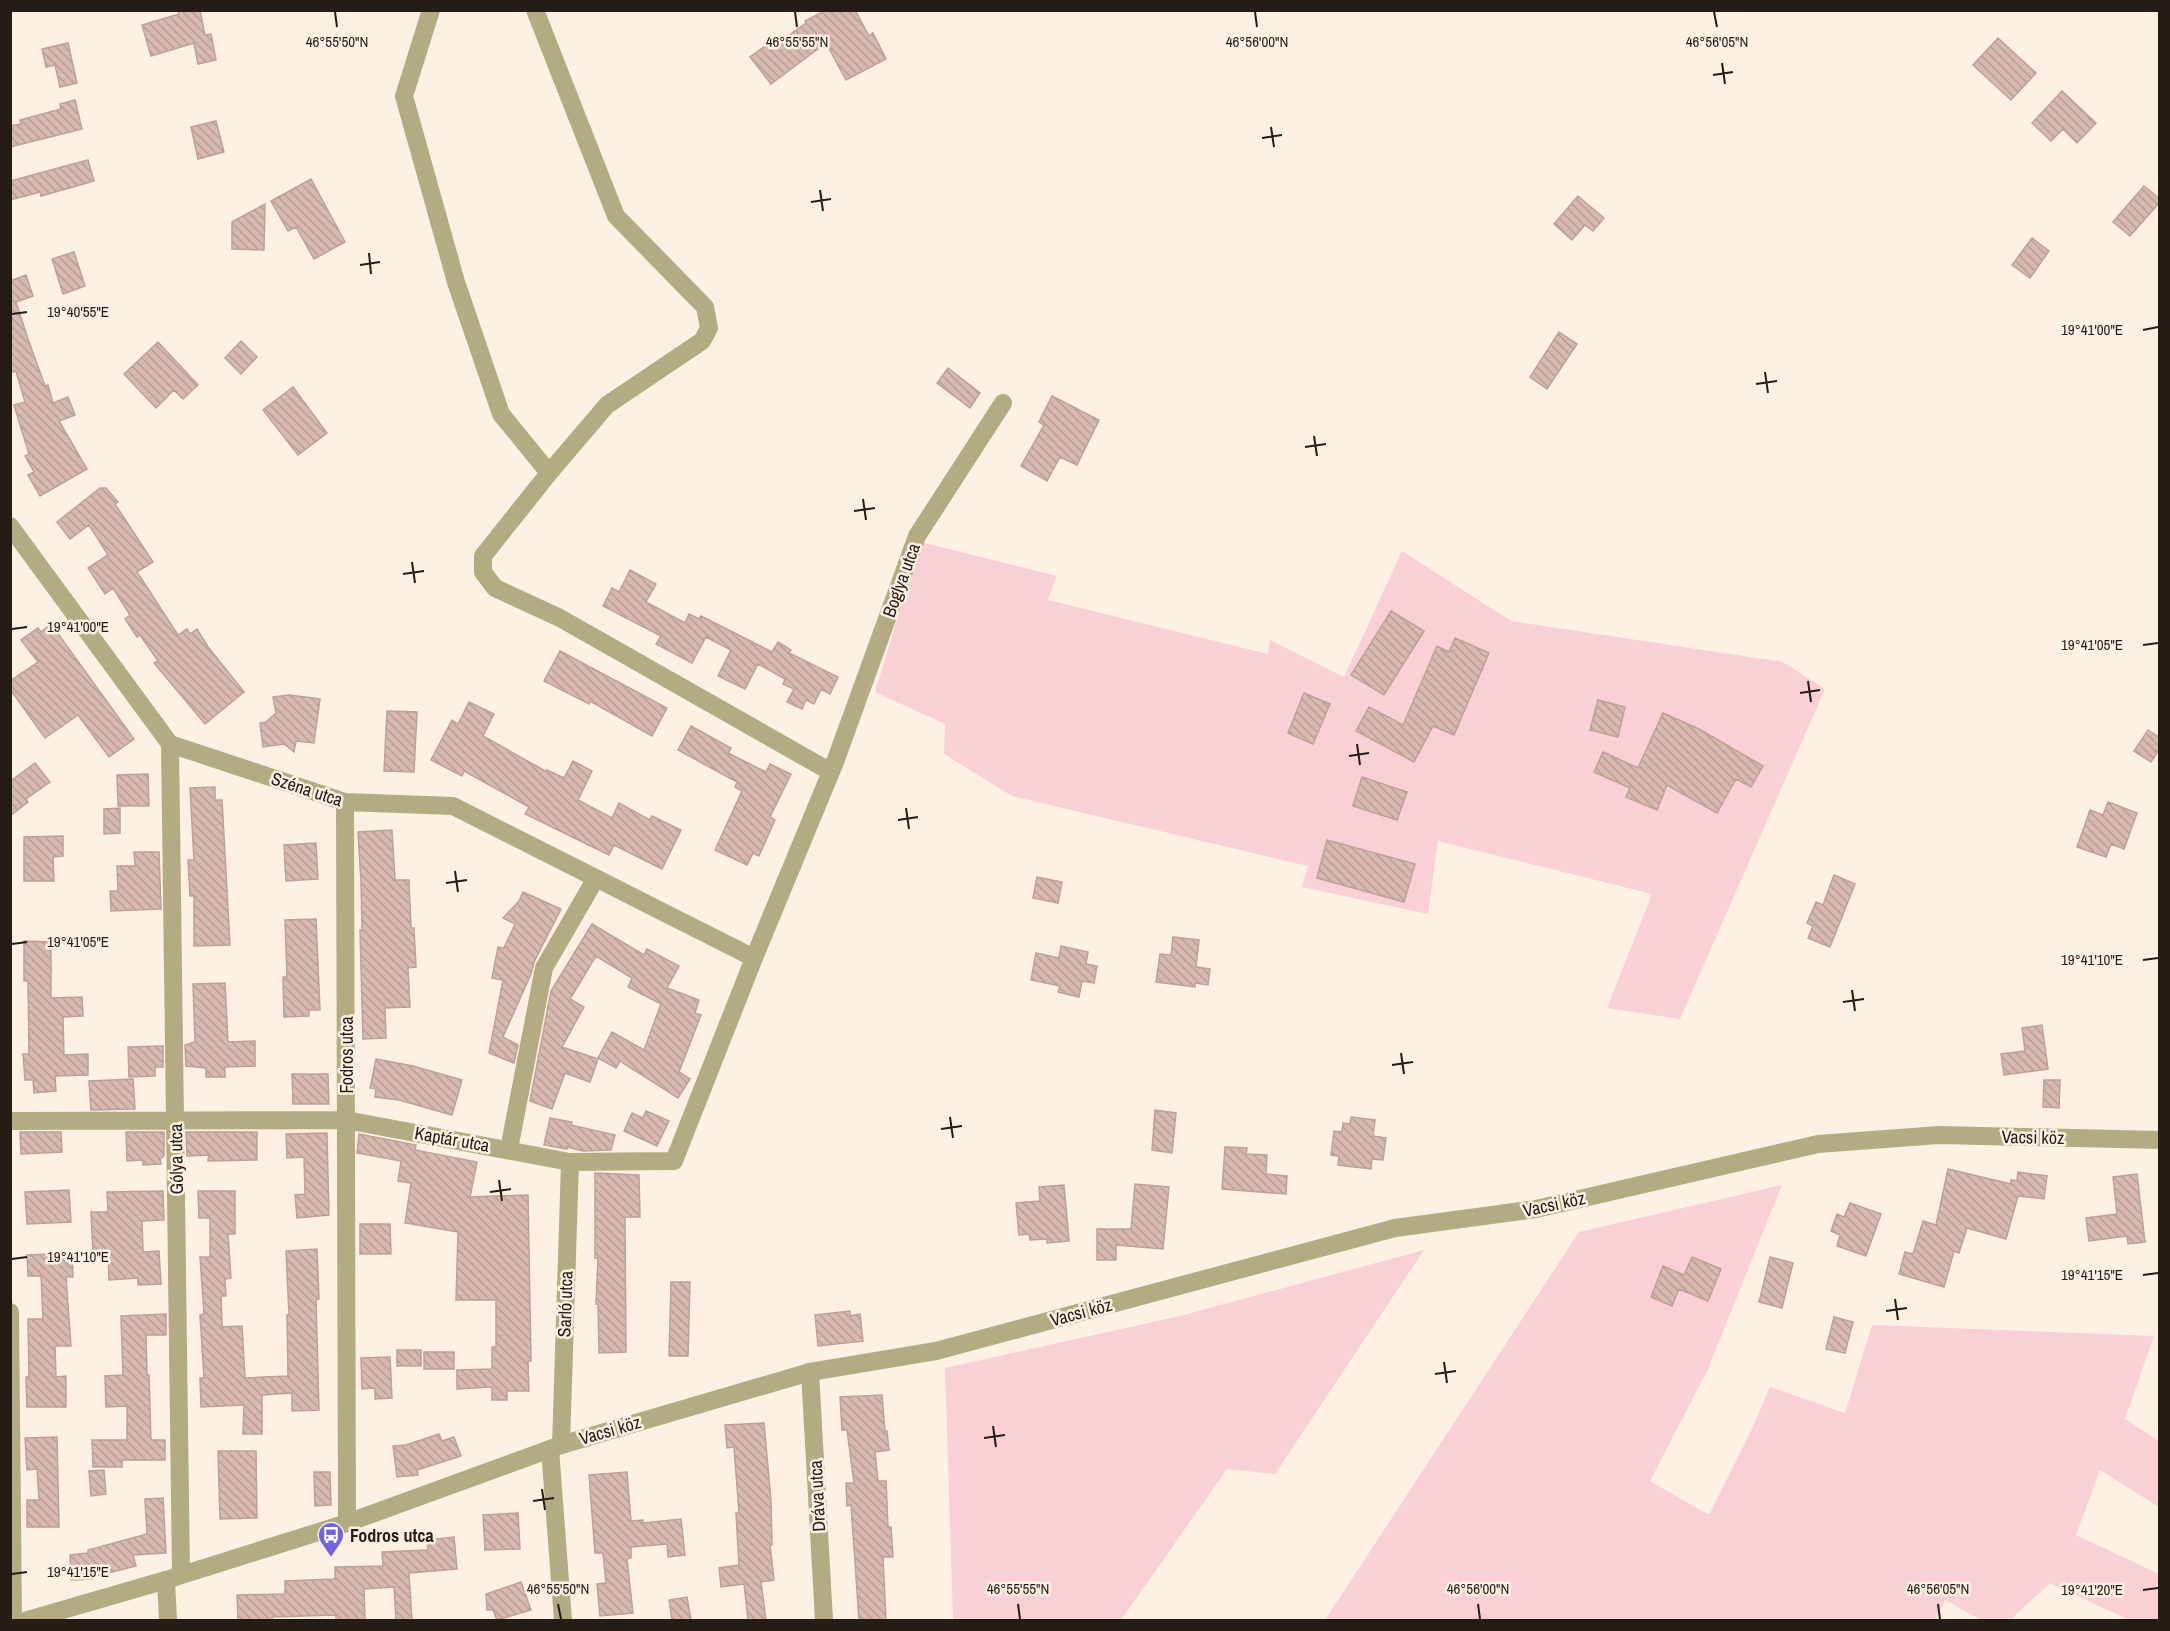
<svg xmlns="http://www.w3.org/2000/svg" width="2170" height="1631" viewBox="0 0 2170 1631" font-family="'Archivo Narrow',sans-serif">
<defs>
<pattern id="building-back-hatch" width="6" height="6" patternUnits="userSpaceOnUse" patternTransform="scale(1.5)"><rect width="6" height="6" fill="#d8b9b0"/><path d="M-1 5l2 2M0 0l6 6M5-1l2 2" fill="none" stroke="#b99f96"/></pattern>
</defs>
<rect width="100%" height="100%" fill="#fef1e4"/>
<path fill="#f9d0d5" d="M921,542L1057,576L1048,600L1268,654L1270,640L1344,677L1402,551L1511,621L1783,662L1825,689L1680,1019L1607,1008L1652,894L1438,841L1428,914L1302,887L1308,866L1012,796L944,754L945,724L875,692Z
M1782,1185L1708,1369L1650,1481L1709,1515L1751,1431L1770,1387L1845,1413L1872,1325L2154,1336L2125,1419L2159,1441V1507L2100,1470L2076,1535L2159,1574V1620H2129L2050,1583L2010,1620H1981L1945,1600L1935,1620H1325L1579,1232Z
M1424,1250L1275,1474L1227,1469L1121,1620H953L945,1368L1180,1316Z"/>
<path fill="url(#building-back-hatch)" stroke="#bea097" stroke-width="1.5" d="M178,10H200L205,35L211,34L216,60L198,64L194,43L151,56L142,25L179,14Z
M826,10H855L869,36L873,33L886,59L846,80L826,43L771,84L750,57L768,44L771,48L806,23L805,21Z
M1998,38L2036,73L2011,100L1973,65Z
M68,43L77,83L60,87L55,65L46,67L42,49Z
M2062,91L2096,123L2077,143L2063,129L2051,141L2032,123Z
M75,100L82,129L10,147V126L21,124L20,120L61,109L60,104Z
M216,121L224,152L198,159L191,127Z
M88,160L94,181L41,196L40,192L10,200V181Z
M311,179L345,242L314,259L296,227L288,231L271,201Z
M2144,186L2160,199V202L2130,236L2113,222Z
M1578,196L1604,218L1593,231L1585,225L1572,240L1554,224Z
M265,204L264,250L232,249V222Z
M2032,238L2049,251L2030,278L2012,265Z
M74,252L85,286L63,294L52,259Z
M26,275L33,296L16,302L28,339L45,386L48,385L53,403L68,397L75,415L59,421L87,469L40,496L28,475L34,472L25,456L29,454L14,405L25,402L16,371L10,373V281Z
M1559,332L1577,344L1547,389L1530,377Z
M241,341L257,357L241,374L225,358Z
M158,342L198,385L183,399L174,390L156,408L124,374Z
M948,368L980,393L970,408L937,383Z
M293,387L327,433L298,455L263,410Z
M1052,396L1099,420L1077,465L1060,457L1047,481L1021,466L1044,425L1039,422Z
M100,488H106L118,502L115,504L153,562L137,572L178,635L187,629L190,634L197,629L208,647L244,692L205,724L154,663L158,661L140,635L137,637L125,619L130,615L113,588L105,594L88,568L108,555L89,525L70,539L57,522Z
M630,570L656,584L646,602L685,623L689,614L699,619L701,616L772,652L778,642L791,650L789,653L838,677L830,694L821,689L814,704L806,700L802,709L787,702L794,689L783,684L785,679L758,664L745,689L718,676L731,650L706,637L692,663L656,644L661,636L603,606L612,588L619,592Z
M1391,611L1424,631L1384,695L1351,675Z
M51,624L134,739L109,757L78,715L45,738L10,689V681L38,662L21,640L38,628L41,632Z
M1455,638L1489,653L1454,735L1433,726L1414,762L1356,731L1369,707L1403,725L1437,646L1449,652Z
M560,651L667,708L652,736L590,701L589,704L544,681Z
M1304,693L1330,704L1313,744L1288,733Z
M289,695L320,699L314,743L296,741L294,752L284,744L263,747L260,723L266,722L276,713L273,697Z
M1598,700L1625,707L1618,737L1590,730Z
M469,702L494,714L483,736L547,772V770L564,778L573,761L592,771L578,800L612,818L619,803L650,820L652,816L681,830L662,869L614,845L609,855L525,814L529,807L464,771L462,776L431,760L452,720L458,724Z
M387,711L417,712L414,772L384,771Z
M1663,713L1699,729L1763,766L1751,787L1736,779L1717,813L1667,785L1657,810L1626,797L1630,788L1594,772L1603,752L1638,768Z
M691,726L731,748L728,753L766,772L770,764L791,774L770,817L775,820L759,856L753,853L747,865L715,850L742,791L735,787L737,782L678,750Z
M2148,730L2160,738V748L2151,762L2134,751Z
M35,763L50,782L26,799L28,802L10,816V779L12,780Z
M148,774L149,806H118L117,775Z
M1362,777L1407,792L1397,820L1353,806Z
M215,787V800H222L230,945L194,946V896H190L188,860H194L190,788Z
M2108,802L2137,813L2124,849L2111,844L2106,857L2077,847L2090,810L2103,815Z
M120,808V833L104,834V809Z
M392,830L395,880H409L411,928H414L416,967L408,968L410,1007L385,1008L386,1038L363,1039L360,930H362L361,882L358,832Z
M63,836V856L53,857L54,881H24V837Z
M1327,840L1415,864L1404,902L1317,878Z
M316,843L318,879L286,881L284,845Z
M134,852H159L161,909L111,911L110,891H118L117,866H135Z
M1834,875L1855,884L1830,947L1808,938L1813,926L1807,923L1816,902L1823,905Z
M1037,877L1062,882L1058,903L1033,898Z
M523,892L561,909L534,962L531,974L503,1037L518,1045L514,1063L489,1053L503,980L492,978L498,947L504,948L515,924L503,918L519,901Z
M316,919L320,1010H309V1016L284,1017L283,977H287L285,920Z
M592,924L644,955L647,949L679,966L667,988L699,1000L695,1013L701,1015L679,1072L690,1079L678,1098L620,1061L616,1068L598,1058L612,1032L644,1050L661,1004L628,987L632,978L596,956L570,999L584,1007L562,1047L598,1059L590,1082L565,1073L552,1109L530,1101L551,991Z
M1173,937L1199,940L1196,967L1210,969L1208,985L1195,983V987L1156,982L1160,954L1171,955Z
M24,941L51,942V998L82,997L83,1016L63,1017L64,1055L88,1054V1075L55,1076L56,1091L34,1093L33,1080H25L23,1054H29L28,981H24Z
M1061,946L1088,952L1086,964L1097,966L1094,983L1082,981L1079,997L1058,992L1060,986L1031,980L1036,953L1059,958Z
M225,983L228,1042L255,1041V1066L225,1067V1077H206V1068L186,1066L185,1045L195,1042L193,984Z
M2042,1025L2048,1069L2004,1075L2001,1054L2025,1051L2022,1028Z
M163,1046V1067H155V1076L129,1077L128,1047Z
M376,1059L413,1066L462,1080L452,1115L399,1100L375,1097L376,1089L370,1088Z
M292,1074H328L329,1104H293Z
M133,1079L135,1109L91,1110L89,1081Z
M2044,1080H2060L2059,1108L2043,1107Z
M1155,1110L1176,1113L1172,1153L1152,1150Z
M646,1111L669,1121L657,1146L624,1131L632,1113L643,1118Z
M1351,1117L1375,1120L1373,1136L1386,1138L1383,1160L1372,1159L1371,1169L1338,1165L1339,1156L1331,1155L1334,1131L1342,1132L1343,1123L1350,1124Z
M550,1118L572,1122L571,1125L615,1135L611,1150L583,1151L567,1147V1149L544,1145Z
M20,1132H61L62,1152L21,1154Z
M126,1132H164V1156L160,1159L161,1164L143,1165V1160L127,1161Z
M186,1132H257V1160L208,1161L209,1155L187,1156Z
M327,1133L329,1215L297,1218L295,1195L305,1194L304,1157L287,1158L286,1134Z
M359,1134L416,1145L415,1150L477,1162L470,1197L528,1195L531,1361H528L529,1391H507V1400H492V1387L457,1389V1370L492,1369V1347H496V1300H456L458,1232L405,1223L411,1183L398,1181L401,1161L357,1153Z
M1225,1147L1247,1148L1246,1154L1267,1155L1266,1174L1287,1176L1286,1194L1222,1189Z
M1948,1169L2011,1184V1180L2017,1181L2018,1172L2047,1176L2044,1199L2018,1196L2006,1239L1967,1228L1959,1253L1954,1251L1944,1287L1899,1274L1905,1252L1913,1254L1923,1221L1936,1225Z
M595,1173L639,1175L640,1217H625L626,1352L599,1353L598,1304H596L598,1258H595Z
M2137,1174L2145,1242L2128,1244L2127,1236L2089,1241L2086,1218L2117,1214L2113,1177Z
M1135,1184L1169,1187L1163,1249L1116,1245V1260H1097V1229H1131Z
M1064,1185L1069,1241L1047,1243V1239L1030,1240L1029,1234L1019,1235L1016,1203L1040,1201L1039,1187Z
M69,1190L71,1222L27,1224L25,1192Z
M163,1191L164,1220L142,1221L143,1252L159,1251L161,1284L138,1285V1278L109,1280L108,1253H93L91,1212H108L107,1192Z
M198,1191H235V1234H228L231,1278L225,1279L226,1296H221L222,1327L242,1326L245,1378L288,1376L287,1315H289L286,1251L317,1249L319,1299L316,1300L319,1410L292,1411V1393L262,1395V1434H243L244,1405L201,1407L200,1378H204L200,1315L204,1314L200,1257H210V1218H199Z
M1850,1203L1881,1214L1866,1256L1837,1246L1840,1235L1831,1231L1837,1214L1844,1217Z
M360,1224H390L391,1254H360Z
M72,1253L73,1277H66L71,1346H55L56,1377L66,1376V1407H27L26,1377H29L28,1319H43L41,1276H28L27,1255Z
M1692,1257L1721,1269L1708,1301L1679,1289L1672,1306L1651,1297L1663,1266L1684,1275Z
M1770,1257L1793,1263L1782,1308L1759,1302Z
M671,1282H690L688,1356H669Z
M850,1311V1316L860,1314L863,1341L818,1346L815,1315Z
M166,1314V1335H146L147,1375H149L151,1440H165V1460H122V1467H93L92,1440H127V1406L106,1407L105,1376L123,1375L121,1316Z
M1834,1317L1853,1322L1845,1353L1826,1349Z
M397,1350H421V1366H397Z
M424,1352H454V1369H424Z
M390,1357L392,1398L375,1399V1388L362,1389L361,1358Z
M882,1395L885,1431H887L889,1450L875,1452L878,1481H886L888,1527H891L893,1557H883L886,1620H859L851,1505L847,1506L846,1483H854L847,1430H842L840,1397Z
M764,1423L771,1501L772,1545H770L774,1580L761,1582L766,1620H748L744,1584L721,1587L719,1568L739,1565L736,1513H739L734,1447L727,1448L725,1425Z
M439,1434L442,1441L454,1437L461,1456L417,1470L418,1475L397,1477L393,1446L406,1445Z
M57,1437L59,1527H27V1500H39L37,1469L27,1470L25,1438Z
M218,1451H256L257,1518L220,1519Z
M104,1470L106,1494L91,1496L89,1471Z
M314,1472H330L331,1505L315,1506Z
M627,1472L631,1521L643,1520V1523L681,1519L685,1555L668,1557L667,1544L631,1547V1558L627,1559L633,1613L600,1616L597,1584L606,1583L603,1553H595L589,1475Z
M163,1498L166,1553L133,1555L136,1566L92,1577V1579L71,1580L70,1555L88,1553V1550L147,1534L145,1499Z
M518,1513L520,1549L485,1550L483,1515Z
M454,1537L457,1569L409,1573L412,1620H396L394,1587L364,1589L365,1620H336V1615L272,1617V1620H238L237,1595L285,1594V1581L335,1579V1567L383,1566L382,1552L428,1550L427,1540Z
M521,1582L531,1610L497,1620L493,1610H487L486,1594Z
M687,1597L691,1620H672L669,1600Z"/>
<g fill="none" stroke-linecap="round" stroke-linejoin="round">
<path stroke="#b5ab83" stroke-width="18" d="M431,10L404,96L456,282L501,414L549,473L607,405L702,341L709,328L705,307L616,216L535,10
M549,473L483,556V572L495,588L560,618L831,772
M10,526L170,744L345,802L453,806L754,958
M170,744L181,1574
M345,802L347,1523
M10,1121L346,1120L570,1162L674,1161L754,958L835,762L917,536L1003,403
M509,1149L544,968L596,878
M10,1312L13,1620
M561,1445L570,1162
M550,1449L563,1620
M166,1580L168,1620
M824,1620L810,1372L936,1351L1395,1228L1536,1209L1818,1144L1939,1135L2160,1140"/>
<path stroke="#b5ab83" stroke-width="18" d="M28,1620L166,1580L347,1523L561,1445L810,1372"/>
</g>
<path fill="none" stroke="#251d15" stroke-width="2" d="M335,12L337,27M795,12L797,27M1255,12L1257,27M1714,12L1717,27M1722,63L1725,84M1713,75L1733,72M1271,127L1274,147M1262,138L1282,135M820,190L823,211M811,202L831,199M369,253L371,274M360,265L380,262M12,314L27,312M2143,330L2158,327M1765,372L1768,393M1756,384L1777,381M1314,436L1317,456M1305,447L1326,444M863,499L866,520M854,511L875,508M412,562L415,583M403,574L424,571M12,629L27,627M2143,645L2158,643M1808,681L1811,702M1800,693L1820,690M1357,744L1360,765M1349,756L1369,753M906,808L909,829M898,820L918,817M455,871L458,892M446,883L467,880M12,944L27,942M2143,960L2158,958M1852,990L1855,1011M1843,1002L1864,999M1401,1053L1404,1074M1392,1065L1413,1062M950,1117L953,1138M941,1129L962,1126M499,1180L502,1201M490,1192L511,1189M12,1259L27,1257M2143,1275L2158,1273M1895,1299L1898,1320M1886,1311L1907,1308M1444,1362L1447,1383M1435,1374L1456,1371M993,1426L996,1447M984,1438L1005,1435M542,1489L545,1510M533,1501L554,1498M12,1574L27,1572M2143,1590L2158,1588M558,1604L561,1619M1018,1604L1020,1619M1478,1604L1480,1619M1938,1604L1940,1619"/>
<defs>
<g id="bus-pin" transform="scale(1.35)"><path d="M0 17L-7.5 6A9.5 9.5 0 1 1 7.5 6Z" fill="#7264de" stroke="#fef1e4"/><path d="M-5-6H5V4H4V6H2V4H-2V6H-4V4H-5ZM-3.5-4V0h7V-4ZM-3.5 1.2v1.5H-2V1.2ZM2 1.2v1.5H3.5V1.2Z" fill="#fff"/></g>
</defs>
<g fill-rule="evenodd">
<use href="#bus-pin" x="331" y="1535"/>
</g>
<g text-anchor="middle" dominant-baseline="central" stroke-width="5" stroke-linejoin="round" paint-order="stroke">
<g font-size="18" fill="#251d15" stroke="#fef1e4">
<text transform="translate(901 580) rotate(-70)">Boglya utca</text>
<text transform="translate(307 789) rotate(18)">Széna utca</text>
<text transform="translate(346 1055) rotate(-90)">Fodros utca</text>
<text transform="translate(2033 1137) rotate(1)">Vacsi köz</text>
<text transform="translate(452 1139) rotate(10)">Kaptár utca</text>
<text transform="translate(176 1159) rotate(-91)">Gólya utca</text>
<text transform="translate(1554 1204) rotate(-12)">Vacsi köz</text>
<text transform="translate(565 1304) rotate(-88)">Sarló utca</text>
<text transform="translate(1081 1312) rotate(-15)">Vacsi köz</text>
<text transform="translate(610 1430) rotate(-16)">Vacsi köz</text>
<text transform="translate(817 1496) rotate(-93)">Dráva utca</text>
</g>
<g font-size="18" font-weight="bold" fill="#251d15" stroke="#fef1e4" text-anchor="start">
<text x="350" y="1535">Fodros utca</text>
</g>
</g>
<g font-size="15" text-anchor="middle" fill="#251d15" stroke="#fef1e4" stroke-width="5" stroke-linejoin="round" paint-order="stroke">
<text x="337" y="47">46°55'50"N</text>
<text x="797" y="47">46°55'55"N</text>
<text x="1257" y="47">46°56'00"N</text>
<text x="1717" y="47">46°56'05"N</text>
<text x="78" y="317">19°40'55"E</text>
<text x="2092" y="335">19°41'00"E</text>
<text x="78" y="632">19°41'00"E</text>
<text x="2092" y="650">19°41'05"E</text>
<text x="78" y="947">19°41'05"E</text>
<text x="2092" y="965">19°41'10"E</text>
<text x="78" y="1262">19°41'10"E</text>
<text x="2092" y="1280">19°41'15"E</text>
<text x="78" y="1577">19°41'15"E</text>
<text x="558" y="1594">46°55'50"N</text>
<text x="1018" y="1594">46°55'55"N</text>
<text x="1478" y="1594">46°56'00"N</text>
<text x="1938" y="1594">46°56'05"N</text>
<text x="2092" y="1595">19°41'20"E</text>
</g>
<rect width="2170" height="1631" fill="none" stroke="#251d15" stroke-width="24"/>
</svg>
